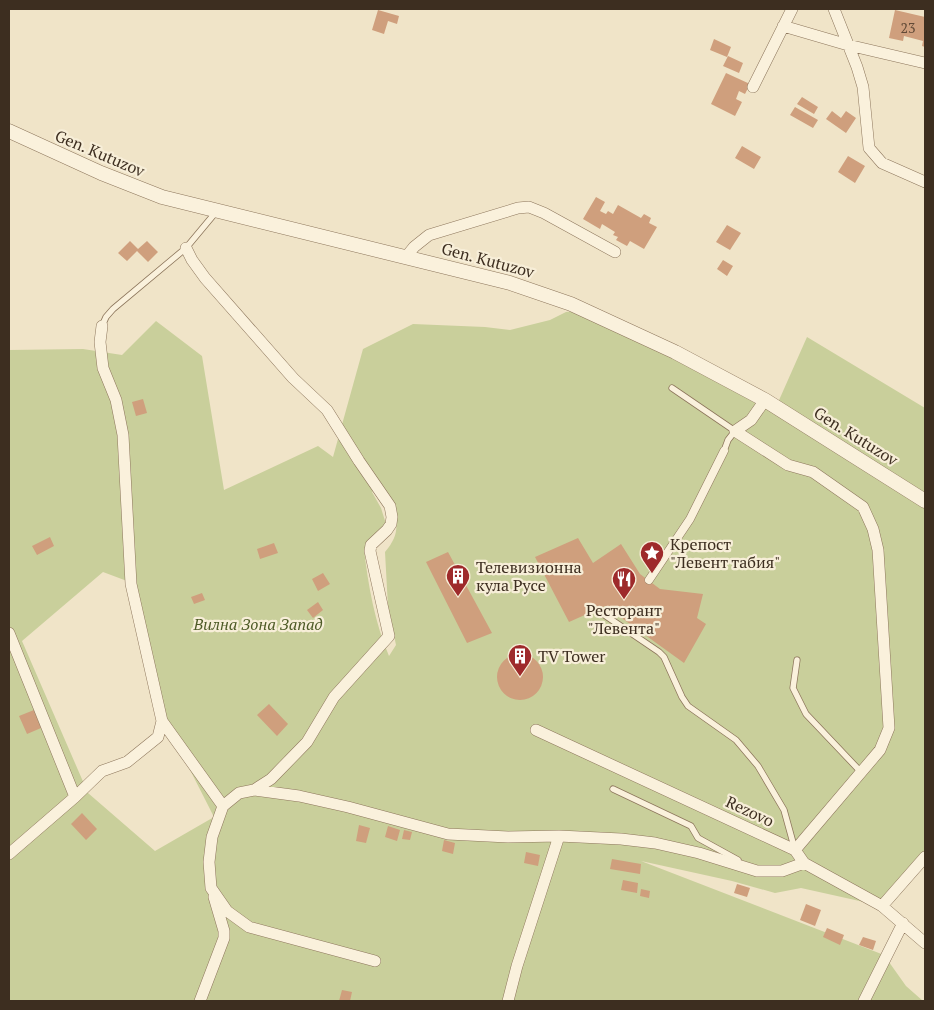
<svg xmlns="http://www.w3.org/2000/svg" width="934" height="1010" viewBox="0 0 934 1010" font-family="'PT Serif',serif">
<rect width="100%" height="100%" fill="#f0e4c8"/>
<path fill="#c9cf9b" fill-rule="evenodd" d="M585,310L776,407L807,337L925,408V857L882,906L801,888L775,893L732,881L641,861L884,955L906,986L923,1001H9V350L83,349L122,355L156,321L202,356L224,490L318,446L333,457L363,349L413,324L485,327L510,330L550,320L566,312ZM377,488C393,512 407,526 385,552L388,607L396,645L389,656C375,623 368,585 364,549L386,524L381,508L372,492ZM103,572L127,581L156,703L214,817L155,851L88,793L22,641Z"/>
<path fill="#cf9f7d" d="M378,10L399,16L397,24L388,21L384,34L372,30Z
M895,10L925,17V47L922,46L923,41L904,36L903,41L889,38Z
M714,39L731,47L727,57L710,50Z
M728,56L743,63L739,73L723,66Z
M726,73L750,84L745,94L739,91L736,99L742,102L735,116L711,104Z
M802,97L818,107L814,114L797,104Z
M795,107L818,120L813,128L790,115Z
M832,111L841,118L846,111L856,118L846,133L826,119Z
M742,146L761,157L754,169L735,158Z
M848,156L865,166L855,183L838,172Z
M596,197L605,202L600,211L606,214L608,211L613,214L618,205L641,218L644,214L651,218L649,223L657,227L644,249L630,241L627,246L616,240L618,237L613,235L615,232L602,224L600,229L583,219Z
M727,225L741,233L730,250L716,242Z
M130,241L138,249L147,241L158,252L148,262L137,251L127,261L118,253Z
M723,260L733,266L727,276L717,269Z
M143,399L147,413L136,416L132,402Z
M50,537L54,546L37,555L32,546Z
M578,538L593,563L621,544L640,574L660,589L703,594L697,618L706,624L684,663L605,606L569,622L535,557Z
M274,543L278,553L260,559L257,549Z
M448,552L492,633L467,643L426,562Z
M323,573L330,584L318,591L312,579Z
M202,593L205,600L194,604L191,597Z
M318,602L323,610L313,618L307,610Z
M497 677a23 23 0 1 1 46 0a23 23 0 1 1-46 0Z
M269,704L288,724L277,736L257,715Z
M34,710L41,728L27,734L19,716Z
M82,813L97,829L86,840L71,824Z
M359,825L370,828L366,843L356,841Z
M388,826L400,830L397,841L385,837Z
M404,830L412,832L410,840L402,839Z
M444,840L455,843L453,854L442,851Z
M526,852L540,855L538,866L524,863Z
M612,859L641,864L640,874L610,869Z
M623,880L638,883L637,893L621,890Z
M737,884L750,888L747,897L734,893Z
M641,889L650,891L649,898L640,896Z
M806,904L821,910L815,926L800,920Z
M827,928L844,935L840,945L823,937Z
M863,937L876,941L873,950L859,945Z
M342,990L352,992L350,1001H339Z"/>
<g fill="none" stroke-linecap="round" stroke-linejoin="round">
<g stroke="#8d765c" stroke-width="7">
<path id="service" d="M102,326L106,317L113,309L186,248L216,212
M672,388L735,431L728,440L724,451
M603,614L659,652L664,657L682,697L688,706L736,740L758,766L784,810L795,850
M797,660L793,688L806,714L861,772
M613,789L691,826L698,838L738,860"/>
</g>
<g stroke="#8d765c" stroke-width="9">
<path id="pedestrian" d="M649,580L690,519L724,451"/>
</g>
<g stroke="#8d765c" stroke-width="12">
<path id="minor" d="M834,9L857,67L863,87L869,148L882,163L925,182
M783,26L848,45L925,63
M753,87L792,9
M406,257L414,247L429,235L518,208L529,207L544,213L615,252
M765,400L751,420L735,431L788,465L813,472L863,507L873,529L878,550L889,728L880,750L795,850
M9,633L75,797
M162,721L223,806L239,793L254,790L271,779L307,742L334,697L389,636L370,551L371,545L387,530L391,524L392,517L390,506L359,461L327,410L293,378L205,278L192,260L186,248
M536,730L795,850L804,863L882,906L925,857
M254,790L299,796L348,807L448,834L508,837L559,836L621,839L655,843L699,853L757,871H782L804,863
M223,806L212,837L209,862L211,888L227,911L249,927L375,961
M9,854L75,797L102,771L127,762L158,737L162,721L131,584L123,435L116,400L103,368L100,342L102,326
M882,906L925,943
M200,1001L224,938V931L214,897
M508,1001L517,966L559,836
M864,1001L903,923"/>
</g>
<g stroke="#8d765c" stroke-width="15">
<path id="tertiary" d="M9,131L101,173L162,197L510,283L571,304L675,352L765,400L925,501"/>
</g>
<use href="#service" stroke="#faf1dc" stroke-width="5.5"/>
<use href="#pedestrian" stroke="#faf1dc" stroke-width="8"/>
<use href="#minor" stroke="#faf1dc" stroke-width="11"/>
<use href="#tertiary" stroke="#faf1dc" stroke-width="14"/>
</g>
<defs>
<g id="sight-pin" transform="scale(1.25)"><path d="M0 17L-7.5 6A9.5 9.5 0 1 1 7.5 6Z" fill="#9e2a2b" stroke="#f7eed8"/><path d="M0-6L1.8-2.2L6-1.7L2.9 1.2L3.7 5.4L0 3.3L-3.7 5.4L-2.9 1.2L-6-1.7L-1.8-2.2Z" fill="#fff"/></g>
<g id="building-pin" transform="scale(1.25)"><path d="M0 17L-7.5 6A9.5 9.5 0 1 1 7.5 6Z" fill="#9e2a2b" stroke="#f7eed8"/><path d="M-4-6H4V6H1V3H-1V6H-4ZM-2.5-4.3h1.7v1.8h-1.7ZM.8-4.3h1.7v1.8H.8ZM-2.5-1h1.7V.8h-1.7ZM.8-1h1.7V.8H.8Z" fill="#fff"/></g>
<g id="restaurant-pin" transform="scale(1.25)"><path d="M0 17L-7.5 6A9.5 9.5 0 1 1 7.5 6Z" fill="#9e2a2b" stroke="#f7eed8"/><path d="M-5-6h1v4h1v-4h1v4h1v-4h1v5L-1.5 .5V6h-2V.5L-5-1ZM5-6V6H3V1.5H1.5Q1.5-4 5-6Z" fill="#fff"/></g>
</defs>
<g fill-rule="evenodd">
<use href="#sight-pin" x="652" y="553"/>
<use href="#building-pin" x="458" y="576"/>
<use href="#restaurant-pin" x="624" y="579"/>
<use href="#building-pin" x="520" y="656"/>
</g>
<g text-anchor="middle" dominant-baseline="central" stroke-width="4.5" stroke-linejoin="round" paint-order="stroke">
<g font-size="14" fill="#624a37">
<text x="908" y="27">23</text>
</g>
<g font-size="16" fill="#3d2e20" stroke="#f7eed8">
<text transform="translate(100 153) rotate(23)">Gen. Kutuzov</text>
<text transform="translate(488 260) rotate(15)">Gen. Kutuzov</text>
<text transform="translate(856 436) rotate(32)">Gen. Kutuzov</text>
<text transform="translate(750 811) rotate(25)">Rezovo</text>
</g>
<g font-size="16" fill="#3d2e20" stroke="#f7eed8" text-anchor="start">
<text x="670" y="544">Крепост<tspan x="670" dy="18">"Левент табия"</tspan></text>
<text x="476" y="567">Телевизионна<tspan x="476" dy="18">кула Русе</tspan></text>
<text x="624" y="610" text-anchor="middle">Ресторант<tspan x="624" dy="18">"Левента"</tspan></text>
<text x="538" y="656">TV Tower</text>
</g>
<g font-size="16" font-style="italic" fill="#4d5a26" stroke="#f7eed8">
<text x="258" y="624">Вилна Зона Запад</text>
</g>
</g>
<rect width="934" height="1010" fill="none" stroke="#3d2e20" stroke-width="20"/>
</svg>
